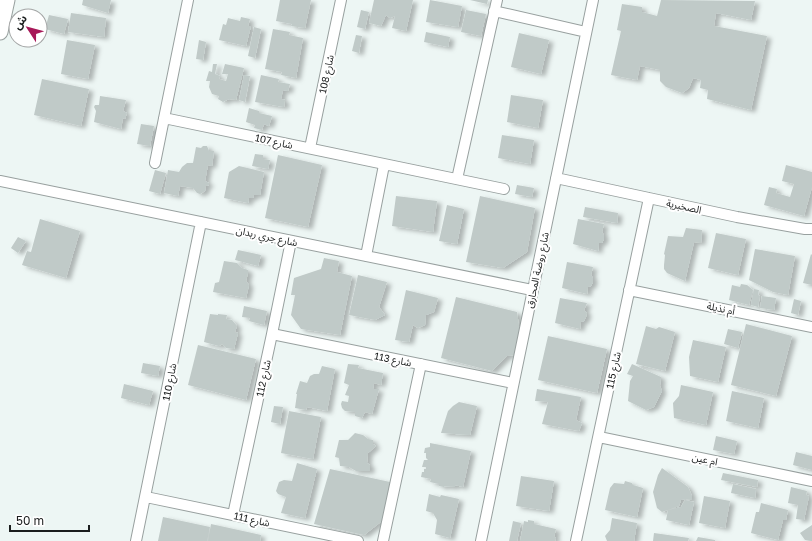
<svg xmlns="http://www.w3.org/2000/svg" width="812" height="541" viewBox="0 0 812 541" font-family="'Golos Text','Noto Sans Arabic',sans-serif">
<defs>
<filter id="shadow"><feDropShadow dx="4.5" dy="2.5" stdDeviation="2" flood-color="#0004"/></filter>
</defs>
<rect width="100%" height="100%" fill="#edf6f4"/>
<path fill="#c0cac8" filter="url(#shadow)" d="M83,0H111L108,13L82,5Z
M280,0H311L305,28L291,26L292,24L276,21Z
M374,0H413L406,31L392,28L395,16L390,18L386,15L381,26L369,23Z
M430,0L462,6L458,27L426,22Z
M470,0H488L487,4Z
M661,0L755,1L751,20L716,13L714,26L767,36L751,110L707,99L708,90L700,88L701,80L693,78L689,88L682,93L666,87L660,81V70L640,66L637,80L611,75L621,31L617,30L622,4L642,7V12L657,16Z
M361,10L369,12L365,29L357,27Z
M466,10L486,14L481,36L461,32Z
M71,13L106,18L104,37L68,32Z
M49,15L68,19L64,34L45,29Z
M241,17L250,19L248,26H251L246,46L219,40L223,24L226,25L228,18L240,21Z
M254,27L261,29L255,58L248,56Z
M273,29L290,32L289,35L303,38L296,78L281,75L282,72L265,69Z
M426,32L450,37L448,47L424,42Z
M519,33L549,40L541,74L511,67Z
M356,35L362,36L359,53L352,51Z
M67,40L95,45L88,79L61,74Z
M199,40L206,42L203,60L196,59Z
M213,64H217L215,74L220,76L219,79L226,81L228,74H222L225,64L244,68L236,100L229,99L223,102L218,99L219,96L212,94L209,87L210,81H206L209,71L212,72Z
M244,75L250,76L245,102L239,100Z
M261,75L279,79L278,82L290,84L288,91L283,90L281,99L285,100L284,107L255,102Z
M42,79L89,89L81,126L34,115Z
M511,95L543,100L538,128L507,122Z
M100,96L126,100L123,111L127,113L125,119L123,118L121,129L94,122L96,111L94,107L95,105H99Z
M249,108L259,111V113L272,116L269,126L264,124L262,130L254,128L255,125L246,122Z
M141,124L154,126L150,146L137,144Z
M502,135L534,140L530,164L498,158Z
M203,146H207L209,151H214L212,166L208,165L205,181L209,183V185L206,186L205,191L200,194L197,193L193,188L180,186L178,196L164,193L168,170L179,172L182,167L187,163H193L196,147L201,148Z
M255,154L263,155V159L270,160L268,169L252,166Z
M278,155L322,165L308,227L265,218Z
M786,165L812,172V187L804,216L764,205L769,187L777,189L776,193L790,197L794,184L782,181Z
M239,166L264,172L260,195H254L253,198H249L248,203L224,198L229,172Z
M155,170L166,173L160,194L149,191Z
M517,185L534,188L532,197L515,194Z
M396,196L437,201L433,232L392,226Z
M480,196L535,208L527,252L503,268L466,262Z
M447,205L464,209L457,244L439,241Z
M585,207L618,213L617,223L583,217Z
M40,219L80,231L66,278L22,265L27,251L31,252Z
M578,219L604,224L602,232L604,235V239L602,243H599L598,251L573,244Z
M686,228L702,230L701,243L694,242L685,281L667,273L664,269V265L665,255L664,254L668,236L683,237Z
M716,233L746,239L738,275L708,268Z
M18,237L26,241L18,253L11,248Z
M755,249L795,256L788,295L773,292L749,280Z
M238,250L261,255L258,266L235,260Z
M811,254L812,255V285L803,283Z
M324,258L339,261L337,272L352,276L340,335L301,329L291,315L295,295H291L294,278L321,269Z
M224,261L237,263L242,268L248,270V273L246,281L249,285L246,298L213,292L215,283L219,282Z
M567,262L593,267L591,275L593,278V282L591,286L588,287L587,294L562,288Z
M358,275L387,282L379,307L385,315L375,320L349,315Z
M741,284L747,285L753,290L749,305L729,300L732,285L740,287Z
M754,289L759,290L758,295L760,296L758,307L751,305Z
M406,290L438,298L434,312L426,315L425,325L418,328L413,325L409,342L395,340Z
M762,296L776,298L774,310L760,308Z
M456,297L517,312L520,333L514,355L507,356L492,371L441,358Z
M560,298L587,303L584,310L587,313L586,317L584,321L581,322L580,329L555,323Z
M794,299L801,301L798,315L791,313Z
M244,306L267,311L264,325L249,321L250,318L242,317Z
M210,314L218,315V314L227,315L226,319L232,320L237,326L235,332L238,333L234,349L226,348L222,344L219,346L204,342Z
M746,324L792,336L776,396L731,385Z
M646,326L656,329L659,327L675,332L665,371L636,364Z
M728,329L742,332L738,348L724,344Z
M548,336L607,349L597,393L538,380Z
M693,340L726,347L718,382L690,376L689,357Z
M198,345L256,359L246,400L188,385Z
M143,363L160,366L158,376L141,373Z
M348,364L359,365L358,368L383,373L381,385L374,383L373,389H379L372,414L365,412L362,418L355,416V412L345,411L342,408L341,404L342,401L348,402L349,396L345,395L349,385L344,383Z
M632,364L661,377L660,386L662,391L654,407L646,410L628,401L630,381L633,376L627,374Z
M322,366L335,369L327,411L307,407L306,410L295,408L297,394H296L300,381L307,383L310,376L314,374H319Z
M124,384L153,391L149,405L121,398Z
M681,385L713,392L706,425L674,418L673,403L679,396Z
M537,389L581,397L576,420L582,423L579,431L542,424L548,402L535,401Z
M732,391L764,398L758,428L726,421Z
M459,402L477,406L470,435L441,433L448,411L453,406Z
M274,406L283,407L280,424L271,422Z
M289,411L321,417L313,459L281,453Z
M355,433L363,435L368,439L373,440V444L376,446L368,453L367,463L370,465V471H356L349,467L340,466L339,458L335,457L339,440H348Z
M716,436L737,441L734,454L713,450Z
M430,443L471,451L463,487L455,485V487L444,486V487L439,486V484L430,482L431,479L421,477L422,472H424V469H426V467H422L424,460H428L426,458V453H424L425,448L430,447Z
M796,452L812,456V470L793,465Z
M297,463L317,469L305,518L281,513L286,497L278,494L276,491L279,482L284,480L292,481Z
M662,468L688,487L692,496V500L685,499L681,500L679,506L662,512L657,508L653,492L658,475Z
M330,469L390,482L382,521L364,535L314,524Z
M723,473L758,480L757,487L721,480Z
M521,476L554,481L549,511L516,506Z
M625,481L632,483L633,485L643,488L637,517L605,510L610,488L614,483L624,484Z
M733,484L756,489L755,498L731,493Z
M791,487L807,491L806,495L809,496L804,520L796,519L798,505L788,503Z
M429,494L440,497L441,495L459,499L450,538L435,534L437,520L433,513L426,511Z
M704,496L730,501L725,528L699,523Z
M685,500L694,502L689,525L666,520L668,510L681,507Z
M761,503L788,510L786,520H783L778,540L751,533L756,512H759Z
M163,517L210,527L207,541H158Z
M612,518L637,523L634,541H607L605,536L610,530Z
M528,520L534,521V524L556,529L554,537L556,538L555,541H520L524,521L528,522Z
M513,521L521,523L517,541H509Z
M211,524L261,535L260,541H208Z
M812,525V541L805,540L800,533Z
M654,533L689,538L688,541H653Z
M698,537L715,540V541H696Z"/>
<g fill="none" stroke-linecap="round" stroke-linejoin="round">
<g stroke="#98a09f" stroke-width="12">
<path id="street" d="M494,11L586,32
M164,118L504,189
M310,148L341,0
M155,163L188,0
M556,178L737,217L805,229H812
M457,179L497,0
M0,181L532,290
M366,256L384,165
M629,290L812,327
M272,334L513,383
M599,437L812,481
M146,497L358,541
M233,515L272,334L291,241
M136,541L201,222
M383,541L421,364
M481,541L593,0
M576,541L649,198"/>
</g>
<g stroke="#98a09f" stroke-width="17">
<path id="secondary" d="M0,32L7,0"/>
</g>
<use href="#street" stroke="#fff" stroke-width="10"/>
<use href="#secondary" stroke="#fff" stroke-width="15"/>
</g>
<g text-anchor="middle" dominant-baseline="central" stroke-width="4" stroke-linejoin="round" paint-order="stroke">
<g font-size="10" fill="#1a1d1d" stroke="#fff">
<text transform="translate(326 74) rotate(-78)">شارع 108</text>
<text transform="translate(274 141) rotate(12)">شارع 107</text>
<text transform="translate(684 206) rotate(12)">الصخبرية</text>
<text transform="translate(267 236) rotate(12)">شارع جري ربدان</text>
<text transform="translate(537 270) rotate(-78)">شارع روضة المحارق</text>
<text transform="translate(721 308) rotate(12)">أم نذيلة</text>
<text transform="translate(393 359) rotate(11)">شارع 113</text>
<text transform="translate(613 370) rotate(-78)">شارع 115</text>
<text transform="translate(263 378) rotate(-78)">شارع 112</text>
<text transform="translate(169 382) rotate(-79)">شارع 110</text>
<text transform="translate(705 459) rotate(12)">ام عين</text>
<text transform="translate(252 519) rotate(12)">شارع 111</text>
</g>
</g>
<g transform="translate(28 28) rotate(306)"><circle r="19" fill="#ffffff" stroke="#a3a5a5"/>
<path d="M0-3L7 15L0 10L-7 15Z" fill="#a71858"/>
<text y="-6" font-size="11" font-weight="bold" text-anchor="middle" fill="#1a1d1d">ش</text>
</g>
<path d="M10 525v6h79v-6" fill="none" stroke="#1a1d1d" stroke-width="2"/>
<text x="16" y="525" font-size="12" fill="#1a1d1d" stroke="#ffffff" stroke-width="3" paint-order="stroke">50 m</text>
</svg>
